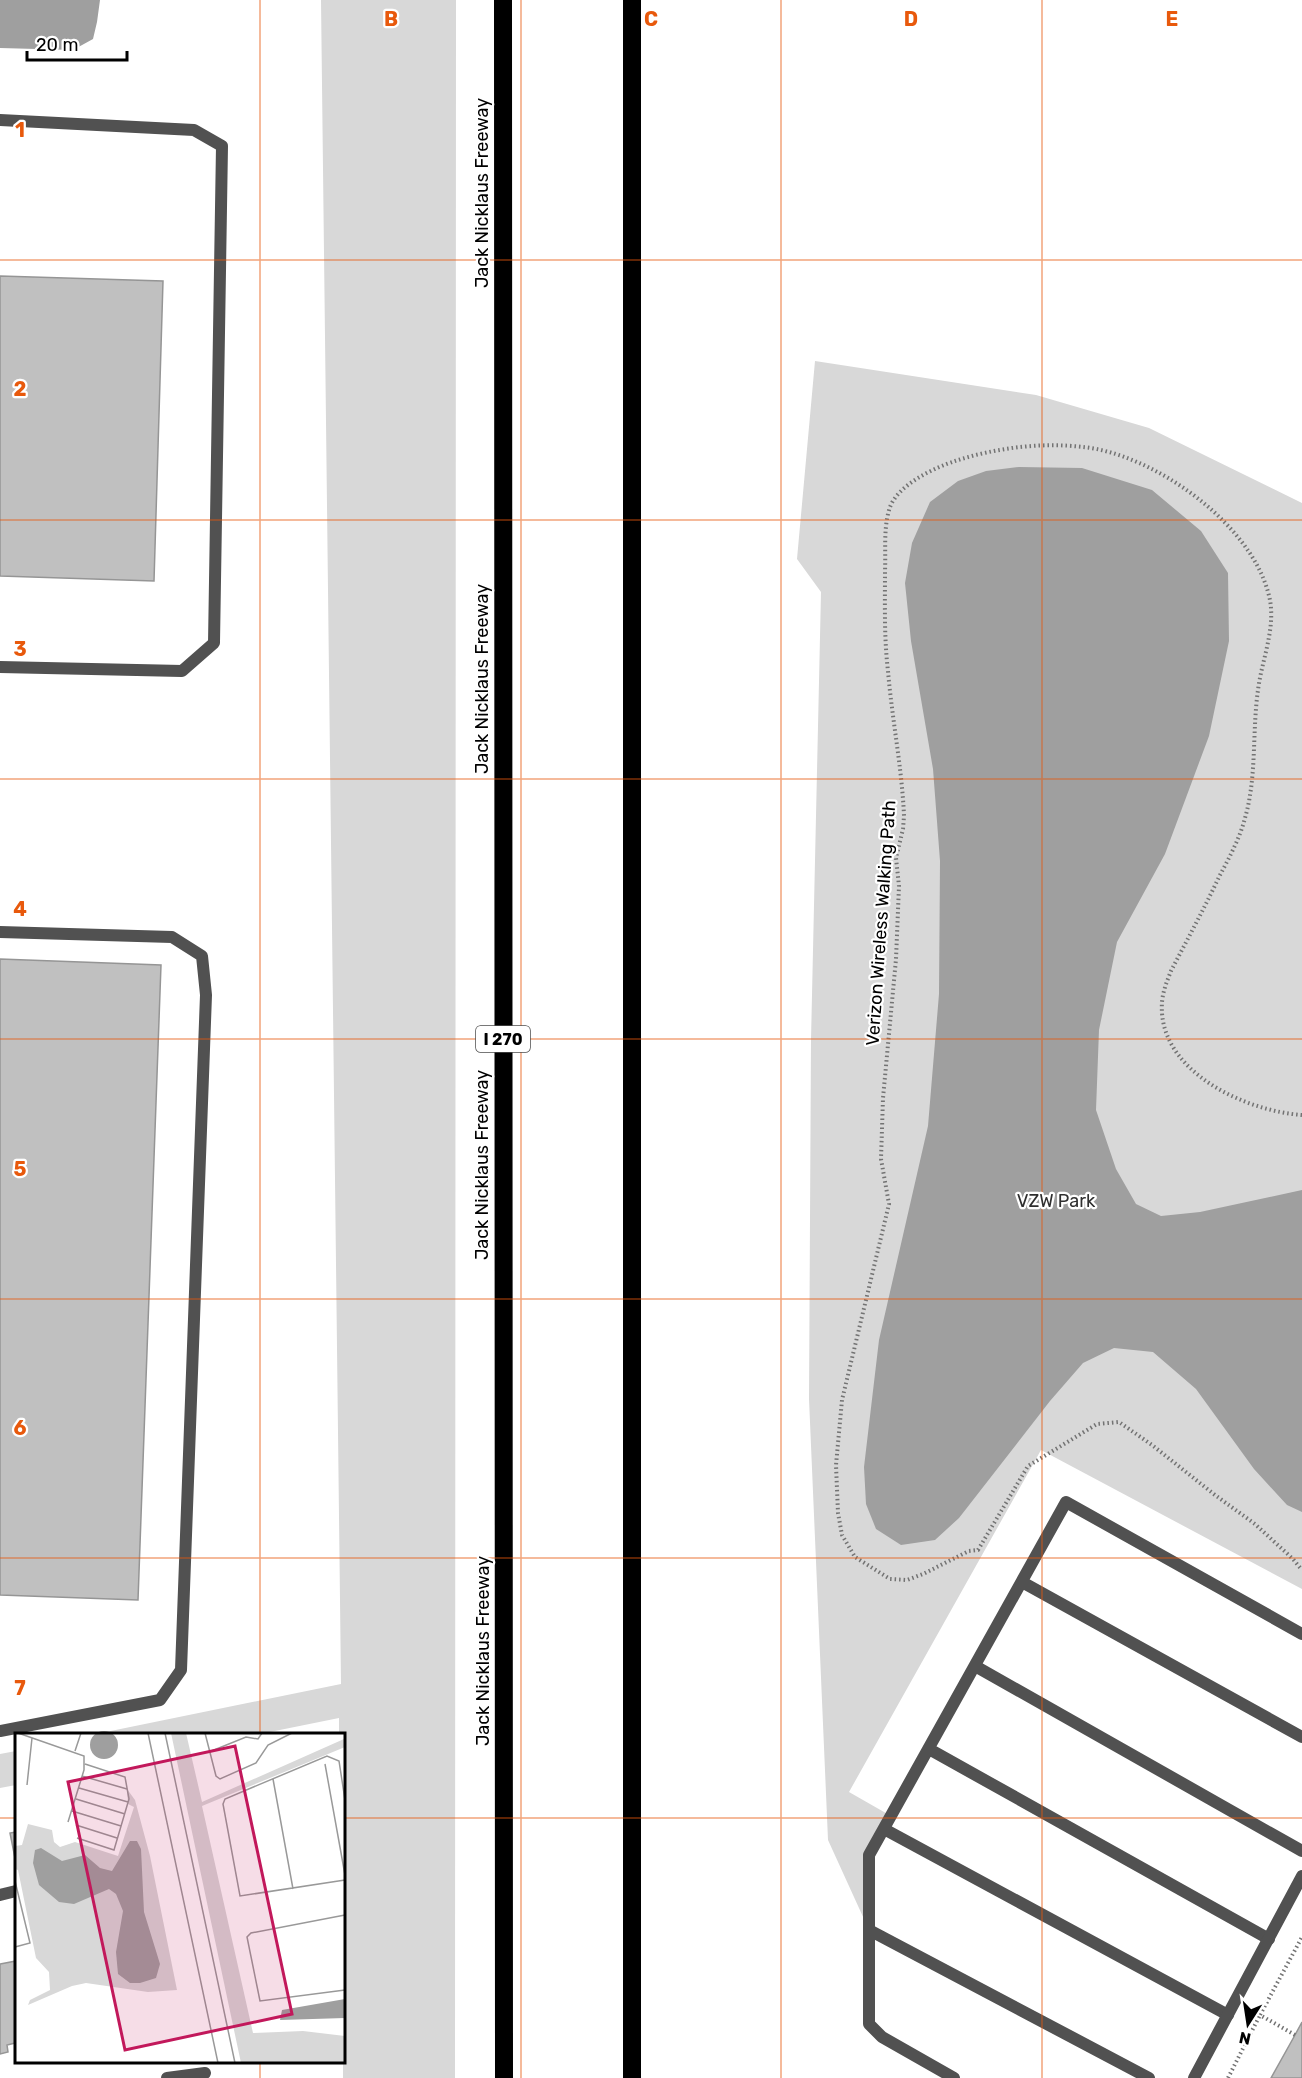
<svg xmlns="http://www.w3.org/2000/svg" width="1302" height="2078" viewBox="0 0 1302 2078" font-family="Rubik,sans-serif">
<rect width="100%" height="100%" fill="#fff"/>
<path fill="#d8d8d8" d="M321,0H456L455,2078H343L344,1734H339V1718L260,1734H96L341,1684Z
M815,361L1036,395L1149,428L1302,503V1589L1041,1450L849,1792L891,1816L869,1855V1930L828,1840L809,1399L811,1040L821,592L797,559Z
M16,1751V1785L0,1788V1754Z"/>
<path fill="#9f9f9f" d="M0,0H100L97,22L93,39L73,50L0,48Z
M1019,467L1082,468L1152,490L1201,531L1228,573L1229,641L1209,736L1165,854L1117,942L1099,1030L1096,1110L1116,1169L1136,1204L1161,1216L1200,1212L1302,1190V1512L1287,1505L1254,1469L1196,1389L1153,1352L1114,1348L1083,1363L1050,1401L959,1518L935,1540L901,1545L876,1529L866,1504L864,1467L879,1340L928,1126L939,994L940,861L933,769L911,641L905,583L912,543L930,502L958,481L986,471Z"/>
<path fill="#c0c0c0" stroke="#959595" stroke-width="1.5" d="M0,276L163,281L154,581L0,576Z
M0,959L161,965L138,1600L0,1595Z
M16,1832V1863L10,1833Z
M16,1961V2041L15,2043L7,2045L8,2052L0,2054V1964Z
M1302,2022V2078H1271L1295,2035Z"/>
<g fill="none" stroke-linecap="round" stroke-linejoin="round">
<path stroke="#737373" stroke-width="4" stroke-dasharray="1.5 3" stroke-linecap="butt" d="M1302,1115C1245,1111 1157,1071 1162,1002C1163,991 1167,981 1171,971C1187,940 1204,909 1219,877C1229,858 1240,838 1245,818C1257,777 1252,732 1258,690C1262,658 1278,624 1268,592C1249,522 1153,454 1083,447C1041,442 995,448 955,461C934,468 899,484 890,507C883,528 886,550 885,571C885,604 884,638 888,671C892,719 902,768 904,816L903,829L896,858L899,886L896,959L883,1098L881,1159L889,1204L842,1400L836,1465L838,1513L842,1535L855,1557L890,1579L907,1580L923,1574L969,1551L978,1550L1028,1466L1097,1424L1119,1422L1152,1445L1215,1495L1255,1524L1293,1559L1302,1570
M1295,2035L1260,2015L1302,1937
M1228,2078L1260,2015"/>
<path stroke="#515151" stroke-width="12" d="M0,120L194,130L222,146L214,643L182,671L0,667
M0,932L172,937L202,956L206,995L181,1670L160,1700L0,1731
M1022,1582L1302,1737
M975,1666L1302,1851
M929,1749L1269,1939
M884,1829L1228,2015
M869,1930L1149,2078
M954,2078L882,2037L869,2024V1855L1066,1502L1302,1634"/>
<path stroke="#515151" stroke-width="12" d="M0,1895L16,1891
M167,2078L205,2073
M1194,2078L1302,1876"/>
<path stroke="#000" stroke-width="18" d="M503,0L504,2078
M632,0V2078"/>
</g>
<path fill="none" stroke="#e8590c" stroke-width="1.5" stroke-opacity="0.55" d="M260,0V1734M521,0V2078M781,0V2078M1042,0V2078M0,260H1302M0,520H1302M0,779H1302M0,1039H1302M0,1299H1302M0,1558H1302M0,1818H16M344,1818H1302M260,2062V2078"/>
<g text-anchor="middle" dominant-baseline="central" stroke-width="4.5" stroke-linejoin="round" paint-order="stroke">
<rect fill="#fff" stroke="#4c4c4c" stroke-width="1.5" x="476" y="1026" width="54" height="26" rx="4.5"/>
<g font-size="16" font-weight="bold" fill="#000">
<text x="503" y="1039">I 270</text>
</g>
<g font-size="18" fill="#000" stroke="#fff">
<text transform="translate(482 193) rotate(-90)">Jack Nicklaus Freeway</text>
<text transform="translate(482 679) rotate(-90)">Jack Nicklaus Freeway</text>
<text transform="translate(881 923) rotate(-86)">Verizon Wireless Walking Path</text>
<text transform="translate(482 1165) rotate(-90)">Jack Nicklaus Freeway</text>
<text transform="translate(483 1651) rotate(-90)">Jack Nicklaus Freeway</text>
</g>
<g font-size="18" fill="#2f2f2f" stroke="#fff">
<text x="1056" y="1201">VZW Park</text>
</g>
</g>
<g transform="translate(15 1733)">
<rect width="330" height="330" fill="#fff"/>
<path d="M156,0H171L187,69L329,6L330,14L187,73L238,300L288,298L330,303V330H226ZM112,56L120,67L135,123L162,257L133,259L71,250L57,253L13,272L15,267L35,257L34,239L21,225L3,137L0,136V113L7,112L13,91L37,97L39,109L45,114L60,109L103,123L119,74L113,71Z" fill="#d8d8d8"/>
<path d="M75 12a14 14 0 1 1 28 0a14 14 0 1 1-28 0ZM115,108H122L126,116L129,179L145,231L141,245L125,250H115L103,241L101,219L108,178L101,161L94,156L59,171L44,169L24,152L18,130L20,117L26,115L47,128L70,122L85,135L97,138ZM330,266V285L265,287L267,277Z" fill="#9f9f9f"/>
<path fill="none" stroke="#999" stroke-width="1.5" d="M3,0L69,23V37L53,89M133,0L203,330M150,0L220,330M190,0L201,43L205,46L241,30L253,12L277,0M60,18L66,0M194,19L231,4L243,6L247,0M310,31L330,142M67,43L112,56M258,46L278,156M12,52L17,5M64,55L113,69M61,66L110,81M330,67L324,28L312,23L210,66L208,71L225,163L330,147M57,78L106,93M61,92L102,105M62,105L99,117L114,66L110,44L70,31M0,148L15,210L0,214M330,182L236,200L232,204L245,268L330,257"/>
<path fill="#c2185b" fill-opacity="0.15" stroke="#c2185b" stroke-width="3" d="M220,13L277,281L110,317L53,49Z"/>
<rect width="330" height="330" fill="none" stroke="#000" stroke-width="3"/>
</g>
<g font-size="20" text-anchor="middle" font-weight="bold" fill="#e8590c" stroke="#fff" stroke-width="4.5" stroke-linejoin="round" paint-order="stroke">
<text x="391" y="26">B</text>
<text x="651" y="26">C</text>
<text x="911" y="26">D</text>
<text x="1172" y="26">E</text>
<text x="20" y="137">1</text>
<text x="20" y="396">2</text>
<text x="20" y="656">3</text>
<text x="20" y="916">4</text>
<text x="20" y="1176">5</text>
<text x="20" y="1435">6</text>
<text x="20" y="1695">7</text>
</g>
<g transform="translate(1248 2024) rotate(192)" stroke="#ffffff" stroke-width="4.5" paint-order="stroke">
<path d="M0-4.5L10 22L0 15L-10 22Z" fill="#000000"/>
<text y="-9" font-size="16" font-weight="bold" text-anchor="middle" fill="#000000">N</text>
</g>
<path d="M27 51v9h100v-9" fill="none" stroke="#000000" stroke-width="3"/>
<text x="36" y="51" font-size="18" fill="#000000" stroke="#ffffff" stroke-width="4.5" paint-order="stroke">20 m</text>
</svg>
